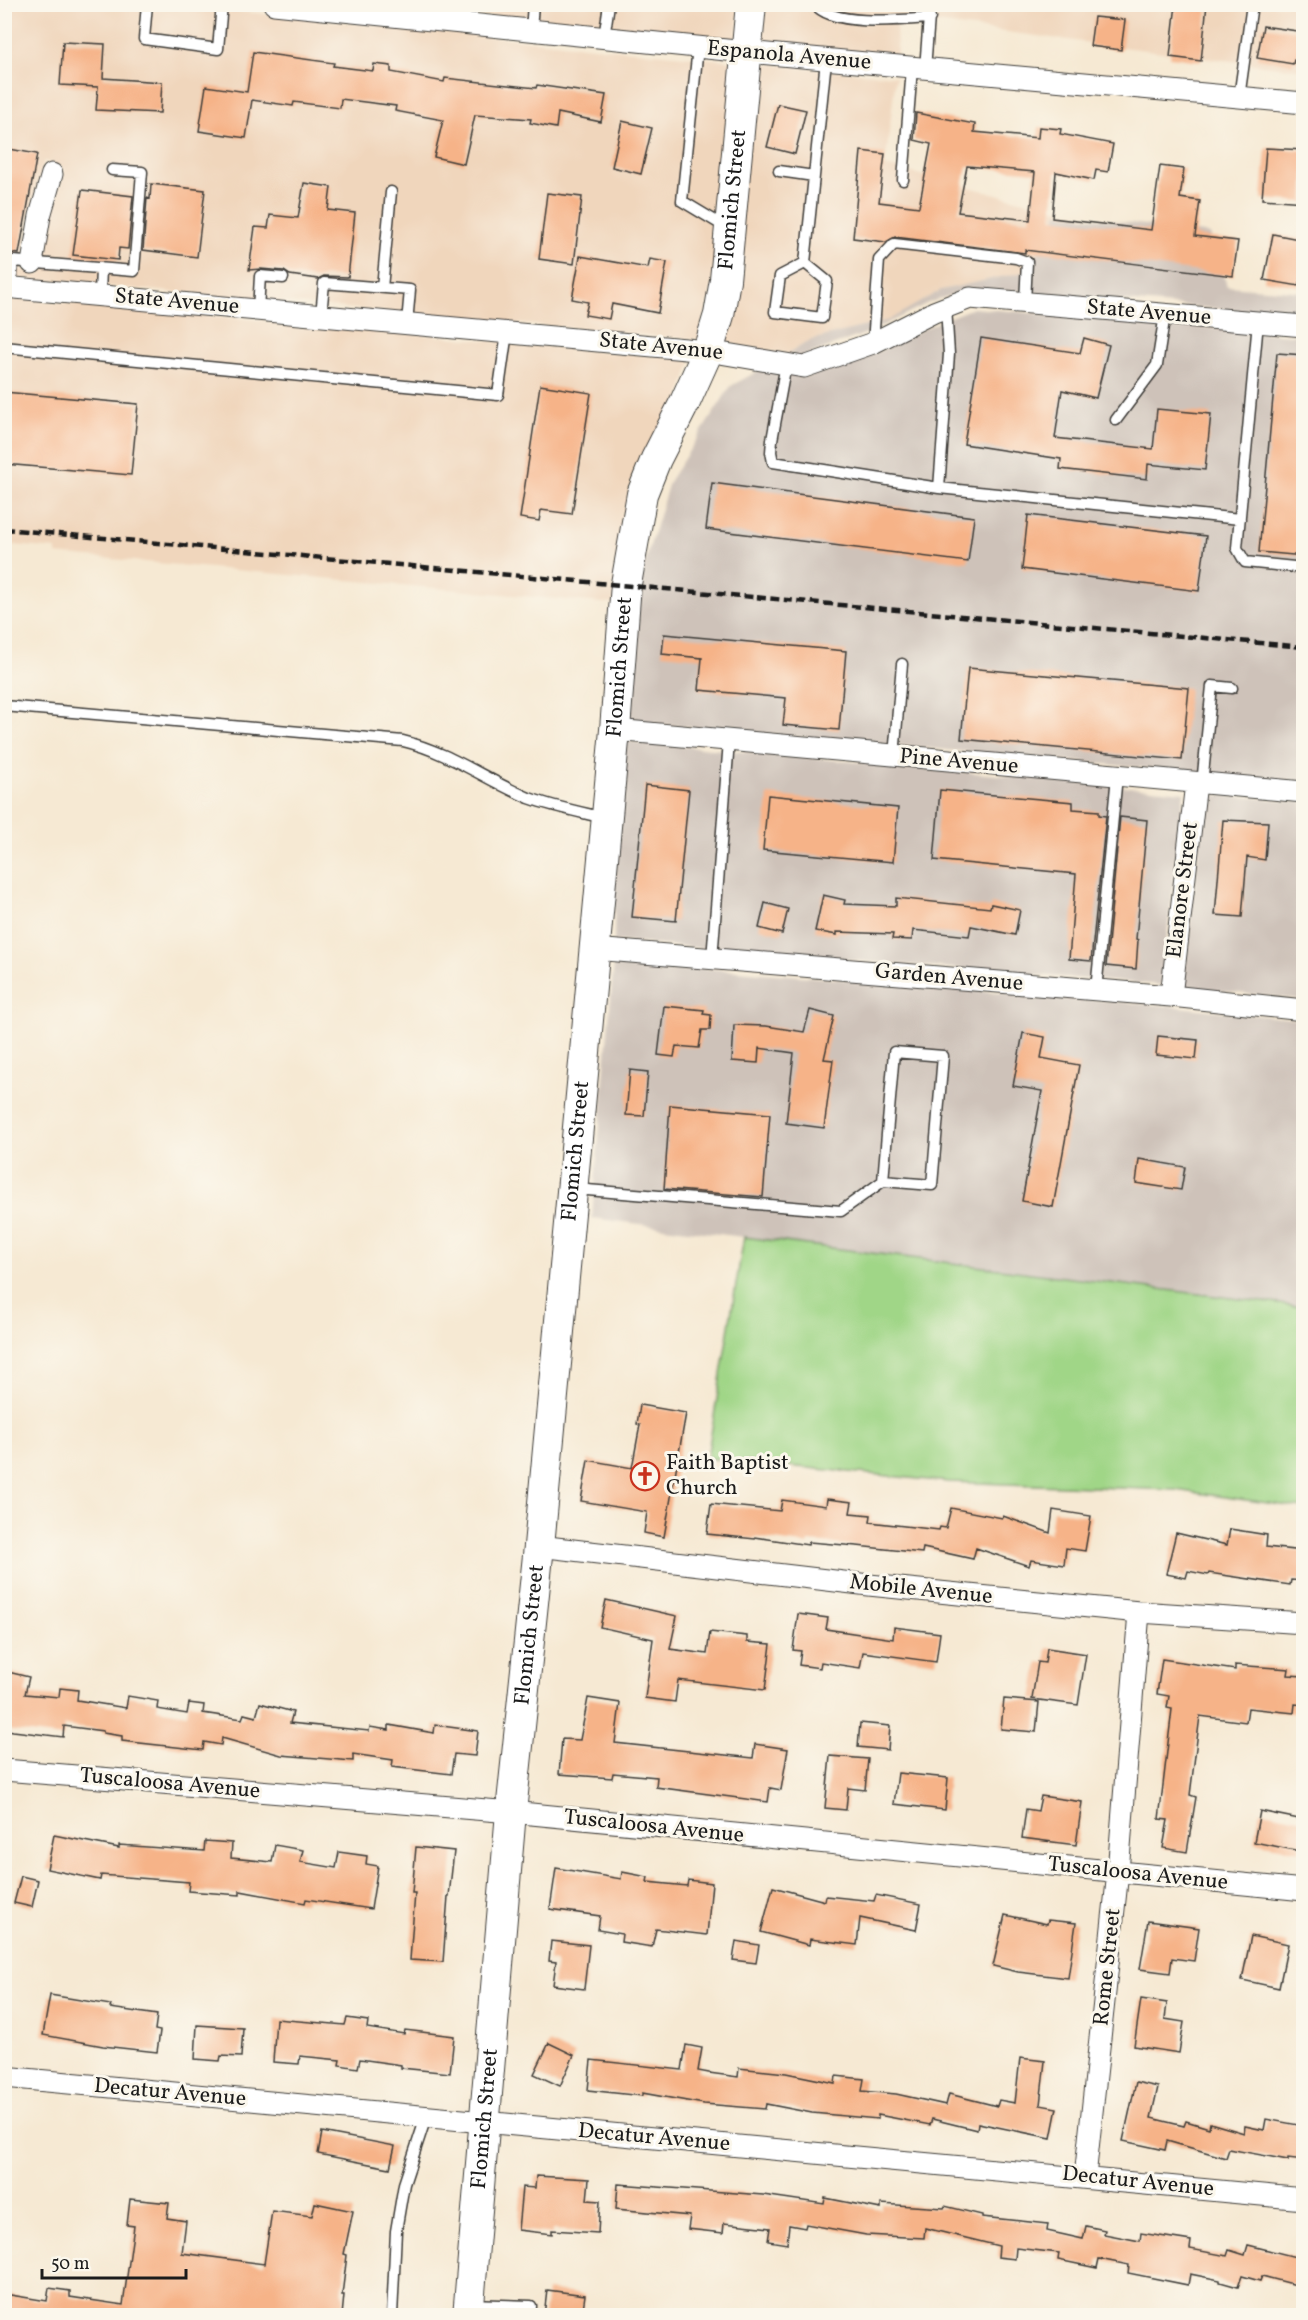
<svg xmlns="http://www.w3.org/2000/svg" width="1308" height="2320" viewBox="0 0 1308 2320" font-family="Vollkorn,serif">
<rect width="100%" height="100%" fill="#fbf7ec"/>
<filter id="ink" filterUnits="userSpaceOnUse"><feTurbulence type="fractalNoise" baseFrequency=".0167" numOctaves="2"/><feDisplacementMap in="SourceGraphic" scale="12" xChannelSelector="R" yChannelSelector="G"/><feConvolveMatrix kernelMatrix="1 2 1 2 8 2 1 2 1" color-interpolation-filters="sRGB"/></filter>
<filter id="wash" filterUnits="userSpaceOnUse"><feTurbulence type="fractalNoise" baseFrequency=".008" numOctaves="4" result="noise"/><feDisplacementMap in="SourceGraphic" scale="24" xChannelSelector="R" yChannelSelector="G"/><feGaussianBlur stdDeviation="1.35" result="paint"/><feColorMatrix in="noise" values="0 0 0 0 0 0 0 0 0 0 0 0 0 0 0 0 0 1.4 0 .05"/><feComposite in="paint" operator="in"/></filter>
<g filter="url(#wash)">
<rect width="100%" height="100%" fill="#f6e9d3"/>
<path fill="#f0d6bc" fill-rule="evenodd" d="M4,5H174L734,61L714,278L699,340L5,277ZM44,161L65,169L50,219L41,275L20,269L29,213Z
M375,5H740L736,41Z
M761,5H1303V70L896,18L897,56L758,43Z
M756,63L896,76L885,166L1092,218L1058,213L1028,271L941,290L889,320L811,340L787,354L721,343Z
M4,297L692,359L613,604L56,554V549L5,544Z"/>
<path fill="#cec2b9" d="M1058,213L1210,234L1227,286L1303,292V316L970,288L928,303L867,333L801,357L787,354L811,340L889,320L941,290L1028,271Z
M973,308L1303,336V782L626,721L638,586L669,482L731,386L760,370L808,377L878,352L940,321Z
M625,741L1184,792L1161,985L614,941L615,837Z
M1205,794L1303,802V1000L1183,987Z
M614,961L1170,1006L1303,1020V1307L592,1218Z"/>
<path fill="#a0d687" stroke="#5e7952" stroke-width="1.5" d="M744,1237L1303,1307V1508L1175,1490L949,1482L707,1458Z"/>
<g id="blocks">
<path fill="#f6b388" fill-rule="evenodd" d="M1176,4H1207L1201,61L1170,57Z
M1094,17L1125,20L1121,50L1090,46Z
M1263,26L1304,32V61L1294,60L1293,64L1257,58Z
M63,42L105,44L103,78L162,82L160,113L96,110L98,87L60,85Z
M253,52L334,63L333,66L373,71L374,64L391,66V72L444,82L445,78L536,88L537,85L606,95L601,122L558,113L556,128L530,123L531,119L475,115L464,164L434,157L443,120L395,111L396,106L341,99L340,108L294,102L293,106L252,100L246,138L199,131L206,86L247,92Z
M778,104L806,110L795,154L767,147Z
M916,113L975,124L974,132L1038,138L1039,127L1061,129L1060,134L1113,144L1108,172L1096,170L1094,180L1056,172L1052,218L1151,230L1160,166L1184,169L1180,198L1200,201L1195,236L1238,241L1233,276L1025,250V253L895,237L886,242L853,238L861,151L885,154L879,202L919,207L931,144L914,140ZM967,166L1035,172L1030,220L958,212Z
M622,121L652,128L641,174L612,167Z
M4,148L37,154L19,254L4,252Z
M1266,148L1304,150V202L1262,199Z
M304,183L331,187L328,210L355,213L348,277L324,276L318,279L290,275L284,271L261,269L249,270L255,227L268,228L270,215L298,218Z
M151,184L205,190L197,257L143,250L147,198L150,199Z
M82,190L133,196L128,249L119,248L118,260L73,255Z
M547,193L582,197L574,264L539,259Z
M1273,234L1304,240V264L1299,286L1264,280Z
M580,256L648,268L650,259L667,262L658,313L612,304L609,319L585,315L588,302L572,299Z
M981,338L1080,353L1084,338L1109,345L1096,398L1062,390L1055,438L1153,449L1157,409L1211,414L1205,470L1148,464L1147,479L1060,469L1061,459L964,444Z
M1277,353L1304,355V556L1259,552Z
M540,385L591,393L572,514L541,510L539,521L520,518Z
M4,392L138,404L131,475L4,464Z
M712,483L974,517L968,562L706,529Z
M1028,515L1206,536L1199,591L1022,569Z
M664,634L846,651L839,730L783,725L786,698L699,690L702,658L662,654Z
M968,668L1189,688L1182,760L961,739Z
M645,785L689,790L676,921L632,917Z
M940,790L1073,802V809L1099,811V815L1106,816L1091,961L1069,959L1076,874L934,860Z
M768,795L898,808L893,862L763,850Z
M1120,817L1147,820L1136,939L1138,940L1136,969L1106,966Z
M1223,820L1268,822L1265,860L1247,857L1242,917L1215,915Z
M823,895L845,900L844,904L896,906V898L990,908L991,904L1020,910L1015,935L971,926L969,936L913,930L912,940L892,939L893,934L837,932V935L815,931Z
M765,903L788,909L782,934L759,928Z
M664,1006L704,1010L703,1014L711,1015L710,1030H702L699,1048L676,1046L674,1057L658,1055Z
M810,1010L834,1016L824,1059L833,1060L824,1128L786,1123L794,1053L759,1048L758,1063L732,1061L734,1025L766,1026L804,1032Z
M1023,1033L1045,1037L1041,1058L1079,1065L1053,1207L1022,1201L1042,1091L1013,1086Z
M1158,1036L1198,1040L1196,1059L1156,1055Z
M630,1070L648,1072L644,1116L626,1115Z
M670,1105L770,1114L763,1197L664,1189Z
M1139,1159L1185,1167L1181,1190L1136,1183Z
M640,1405L686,1413L664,1537L644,1533L647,1512L581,1501L588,1460L632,1468L640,1425L637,1424Z
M827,1499L852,1502L850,1513L871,1515L870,1522L939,1530L940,1527L946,1528L951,1508L1002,1518L1003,1516L1050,1533L1053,1510L1091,1516L1085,1551L1066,1548L1064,1565L1031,1560L1029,1566L976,1548L973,1559L923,1548L922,1553L857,1546L809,1542L808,1545L755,1537V1539L707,1534L711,1504L780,1511L782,1500L826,1506Z
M1230,1529L1267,1535L1266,1547L1304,1551V1581L1291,1580L1290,1585L1209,1573L1208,1575L1188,1571L1186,1578L1166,1574L1176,1533L1227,1545Z
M606,1600L677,1616L670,1649L707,1654L710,1632L747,1636V1642L771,1644L765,1690L678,1680L675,1702L645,1698L653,1639L600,1627Z
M798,1614L828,1618L826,1629L893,1639L894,1627L940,1633L936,1662L863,1652L860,1668L821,1662L820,1668L799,1665L801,1651L793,1650Z
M1047,1648L1086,1654L1078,1705L1032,1699L1038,1662L1045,1663Z
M1162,1659L1235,1670V1665L1289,1669L1288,1675L1304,1676V1705L1295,1704L1294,1713L1248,1708L1246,1722L1200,1716L1190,1795L1196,1797L1187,1852L1163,1848L1168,1820L1159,1819L1172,1709L1167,1708L1169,1696L1157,1694Z
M4,1671L29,1677L25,1694L59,1697L60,1688L78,1690L77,1700L126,1708L128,1696L158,1701L157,1709L187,1714L189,1703L204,1705L203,1713L242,1719L244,1714L256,1717L260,1703L293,1712L290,1723L369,1731L370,1727L389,1730V1725L434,1733L435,1725L478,1731L475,1756L454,1754L451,1774L392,1767L393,1760L353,1754V1761L281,1755L222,1738L221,1745L204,1742L203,1750L122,1741V1736L103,1733V1731L64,1726L63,1737L13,1731L4,1729Z
M588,1698L620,1703L615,1743L753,1758L755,1744L788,1749L781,1790L770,1788L768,1802L656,1787L657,1777L613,1773L612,1778L559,1774L562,1739L580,1740Z
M1004,1699L1039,1702L1036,1732L1001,1729Z
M860,1723L890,1726L888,1750L858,1747Z
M830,1756L868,1759L865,1790L848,1788L846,1810L825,1808Z
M898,1773L948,1778L945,1810L894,1804Z
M1041,1796L1082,1802L1076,1845L1022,1838L1026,1809L1038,1811Z
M1260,1811L1304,1820L1300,1851L1254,1842Z
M54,1835L119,1848V1845L204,1851L205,1841L232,1843L231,1858L272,1862L275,1845L303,1850L300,1862L336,1868L339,1852L367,1856L366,1864L378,1866L371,1909L306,1899L305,1903L240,1891V1895L188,1891L189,1882L101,1875L100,1880L47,1869Z
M416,1847L454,1851L449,1896H448L443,1962L410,1960L415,1893H412Z
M556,1868L621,1879L622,1872L648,1877L647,1882L687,1886L688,1880L712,1883L707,1935L656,1929L652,1947L621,1942L622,1934L598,1930L600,1916L550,1909Z
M21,1876L38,1880L32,1907L14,1903Z
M773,1887L825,1901L826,1896L874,1901L876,1895L921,1904L916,1930L860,1918L857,1945L810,1939L809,1945L761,1932Z
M1005,1915L1047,1924L1048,1920L1076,1923L1068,1978L1018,1972L993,1966Z
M1148,1921L1199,1928L1194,1961L1172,1958L1170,1973L1140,1969Z
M1251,1936L1288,1944L1279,1988L1242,1980Z
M551,1941L589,1945L584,1989L553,1985L556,1962L549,1961Z
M736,1941L759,1945L756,1963L733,1960Z
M50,1995L111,2005L110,2008L157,2015L155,2030L160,2031L157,2052L103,2046L43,2035Z
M1141,1999L1167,2003L1165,2019L1184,2022L1179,2053L1134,2046Z
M347,2018L368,2021L367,2028L404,2034L405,2030L454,2036L450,2073L401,2068V2065L360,2059L358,2068L339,2065L340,2060L300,2056L299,2064L273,2062L276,2019L345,2025Z
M197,2025L243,2028L241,2057L221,2056L220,2061L195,2059Z
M549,2043L574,2055L560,2086L534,2074Z
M686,2045L702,2048L698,2071L709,2073L738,2077L739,2068L786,2073L835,2083L836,2076L864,2079L862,2091L896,2094L946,2105L949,2094L997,2106L999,2100L1015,2103L1020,2058L1045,2061L1040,2105L1057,2108L1051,2138L978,2123L977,2130L932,2119L930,2125L878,2115V2119L812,2113L766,2104L765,2109L704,2104L642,2093V2096L588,2090L591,2060L682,2070Z
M1136,2082L1158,2087L1151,2118L1184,2126L1186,2121L1209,2128L1210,2123L1244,2133L1245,2126L1264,2130L1266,2119L1304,2126V2160L1288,2158V2160L1229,2149L1226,2158L1167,2141L1165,2150L1123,2141Z
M322,2132L395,2146L390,2168L318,2154Z
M536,2176L589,2179L587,2200L600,2201L598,2233L552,2230V2234L518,2230L522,2187L535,2188Z
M618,2184L763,2195L824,2204L825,2198L881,2209V2204L944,2208L945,2206L982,2215V2217L1048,2224L1047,2231L1083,2239L1086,2226L1105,2230L1104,2234L1140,2241L1141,2233L1191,2241L1190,2249L1227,2256L1229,2250L1245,2255L1248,2245L1304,2259V2287L1262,2276L1260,2281L1242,2276L1238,2287L1220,2282V2280L1190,2274L1188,2285L1128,2273L1129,2265L1099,2259L1097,2268L1058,2260L1059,2253L1016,2248L1015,2259L998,2257L999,2246L925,2228L924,2238L866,2235L806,2224L805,2228L789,2225L787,2244L768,2241L770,2228L724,2223L723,2233L688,2229L690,2216L616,2209Z
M130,2199L169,2203L167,2218L186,2221L182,2253L264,2264L272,2211L312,2216L315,2203L353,2211L344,2254L347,2255L342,2295H344L342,2316H28L4,2313V2294L47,2301L49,2288L70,2291V2297L123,2305L134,2226L127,2225Z
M547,2290L585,2295L582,2316H544Z"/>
</g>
</g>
<g filter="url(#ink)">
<use href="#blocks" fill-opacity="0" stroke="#3d3b37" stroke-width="1.5"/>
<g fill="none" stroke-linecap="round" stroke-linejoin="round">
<g stroke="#3d3b37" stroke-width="13">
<path id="lane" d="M147,4L144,39L218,49L222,4
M815,4C831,27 903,20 930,18
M531,31L533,4
M604,38L609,4
M698,47L682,201L727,228
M925,69L930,4
M1239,98L1252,4
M779,171L814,176
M903,180L912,68
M805,263L827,281L822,318L775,312L780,276L805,263L826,60
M11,287L13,261L134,271L142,172L112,170
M382,288L391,192
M100,295L101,268
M258,310L260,276L283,278
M321,316L324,283L410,290L407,323
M1258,322L1237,548L1245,562L1304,568
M873,343L879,260L894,244L1016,258L1027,262L1025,302
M4,347L498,395L507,332
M786,364L772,440L771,452L773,462L939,488L1240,519
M1116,420L1157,365L1165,314
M939,488L949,354L946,307
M4,706L403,741C449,752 486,780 529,798C554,807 580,812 605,818
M894,756L902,664
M1202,784L1212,686L1232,688
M712,959L729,741
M1096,990L1117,776
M575,1189L841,1211L883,1181L894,1052L943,1056L932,1185L883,1181
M470,2304L531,2306L530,2316
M392,2316L396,2231L404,2184L426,2117"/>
</g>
<g stroke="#3d3b37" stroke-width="23">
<path id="street" d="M274,4L746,52L1304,103
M32,263L40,216L52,174
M4,287L708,351L804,367L873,343L934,312L970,298L1304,326
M615,730L1304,792
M594,949L1171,996L1304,1010
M1171,996L1196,783
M539,1546L869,1585L1139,1612L1304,1623
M4,1770L511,1812L1304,1890
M4,2077L1304,2199
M1085,2177L1118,1872L1139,1612"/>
</g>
<g stroke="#3d3b37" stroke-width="32">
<g id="secondary">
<path id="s1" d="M468,2316L511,1812L539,1546L615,730L626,584L642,494L656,459L685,402L708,351L719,315L725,280L751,4"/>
</g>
</g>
<use href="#lane" stroke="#fff" stroke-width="10"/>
<use href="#street" stroke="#fff" stroke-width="21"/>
<use href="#secondary" stroke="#fff" stroke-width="30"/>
<path stroke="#1c1c1c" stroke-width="4.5" stroke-dasharray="9 4.5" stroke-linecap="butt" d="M4,529L1304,647"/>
</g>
</g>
<defs>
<g id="church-ring" transform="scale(1.5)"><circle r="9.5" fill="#fbf7ec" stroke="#c8321e" stroke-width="1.5"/><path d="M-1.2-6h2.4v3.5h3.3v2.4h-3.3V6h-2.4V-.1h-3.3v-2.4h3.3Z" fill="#c8321e"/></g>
</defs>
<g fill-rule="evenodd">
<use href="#church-ring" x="645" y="1476"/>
</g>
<g text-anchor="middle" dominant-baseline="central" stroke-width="6" stroke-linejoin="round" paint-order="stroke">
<g font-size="22" fill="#1c1c1c" stroke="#fbf7ec">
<text transform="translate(789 56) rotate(5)">Espanola Avenue</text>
<text stroke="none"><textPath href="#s1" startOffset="2142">Flomich Street</textPath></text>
<text transform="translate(177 302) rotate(5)">State Avenue</text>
<text transform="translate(1149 313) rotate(5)">State Avenue</text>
<text transform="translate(661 347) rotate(6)">State Avenue</text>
<text stroke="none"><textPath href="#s1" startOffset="1656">Flomich Street</textPath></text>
<text transform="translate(959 762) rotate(5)">Pine Avenue</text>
<text transform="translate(1183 890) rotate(-83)">Elanore Street</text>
<text transform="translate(949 978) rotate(5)">Garden Avenue</text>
<text stroke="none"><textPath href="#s1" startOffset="1170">Flomich Street</textPath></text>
<text transform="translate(921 1590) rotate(6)">Mobile Avenue</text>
<text stroke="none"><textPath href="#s1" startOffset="684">Flomich Street</textPath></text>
<text transform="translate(170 1784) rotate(5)">Tuscaloosa Avenue</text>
<text transform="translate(654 1827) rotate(6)">Tuscaloosa Avenue</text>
<text transform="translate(1138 1874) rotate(6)">Tuscaloosa Avenue</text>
<text transform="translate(1108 1967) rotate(-84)">Rome Street</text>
<text transform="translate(170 2093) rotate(5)">Decatur Avenue</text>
<text stroke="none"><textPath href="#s1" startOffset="198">Flomich Street</textPath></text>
<text transform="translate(654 2138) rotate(5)">Decatur Avenue</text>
<text transform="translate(1138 2182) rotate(6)">Decatur Avenue</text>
</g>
<g font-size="22" fill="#1c1c1c" stroke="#fbf7ec" text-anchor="start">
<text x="666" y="1463">Faith Baptist<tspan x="666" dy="25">Church</tspan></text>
</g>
</g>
<rect width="1308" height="2320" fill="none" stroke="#fbf7ec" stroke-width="24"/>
<path d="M42 2269v9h144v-9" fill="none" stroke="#1c1c1c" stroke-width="3"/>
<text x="51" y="2269" font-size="18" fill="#1c1c1c" stroke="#fbf7ec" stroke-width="4.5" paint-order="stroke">50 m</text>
</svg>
